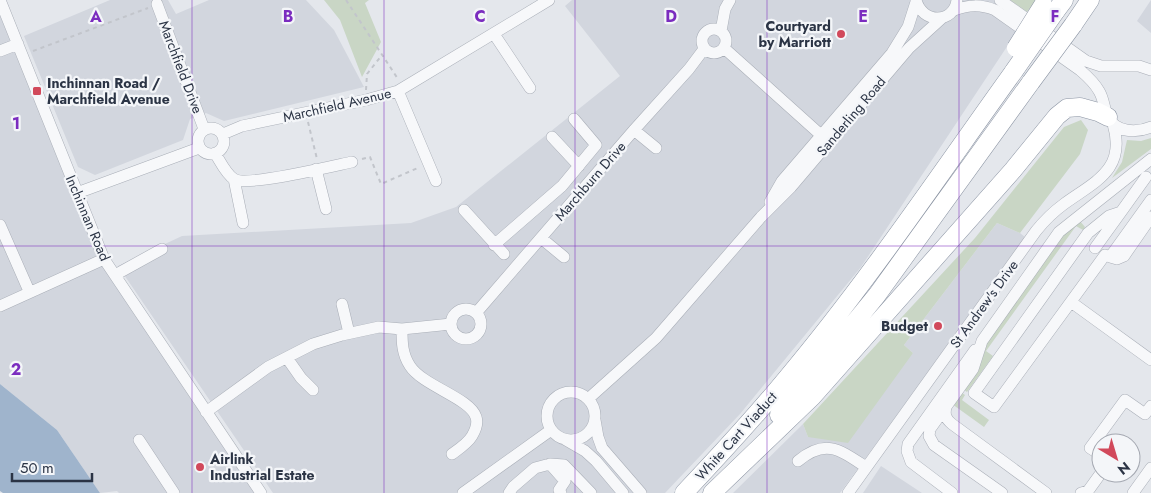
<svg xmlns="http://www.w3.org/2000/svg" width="1151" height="493" viewBox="0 0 1151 493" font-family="Jost,sans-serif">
<rect width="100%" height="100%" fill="#e4e7ec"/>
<path fill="#d2d6de" d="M110,0H168L176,14L209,0H306L334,30L364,87L224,121L206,113L190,119L183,140L95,175L78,167L24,36Z
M572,0H1008L1028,15L861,267L740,414L665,493H273L118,266L182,236L411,223L456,207L620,76L565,6Z
M1151,0V33L1137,21Z
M0,15L98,257L255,493H119L117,491L100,493L57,430L0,384Z
M997,223L1020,233L1026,238L840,493H733L803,424L808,437L913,353L904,345Z
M881,466L922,493H863Z"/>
<path fill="#c9d6c5" d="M324,0H369L365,3L381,42L362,77L340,20Z
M1010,0H1036L1027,12Z
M1081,120L1088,130L1080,154L1020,233L997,223L904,345L913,353L848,443L808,437L803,424L975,238L1064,127Z
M1151,138V149L1112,178L1122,162L1127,140L1141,141Z
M1079,220L1085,227L1083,230L1076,226L986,351L993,356L967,392L963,389L987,341L1063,235Z
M961,392L965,395L962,400L989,420L984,427L952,404Z"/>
<path fill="#9fb4cc" d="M0,384L57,430L100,493H3L0,491Z"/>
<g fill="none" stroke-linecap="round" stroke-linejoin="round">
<g stroke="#a9aeb7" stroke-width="12">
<path id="minor" d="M0,0L104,259L261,493
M916,0C922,24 954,24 957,0
M1000,0L1086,61L1101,66H1139L1151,70
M157,4L204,129
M954,10C969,5 980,4 995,10L1080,70C1087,76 1094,82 1099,91C1104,99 1104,109 1108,117C1116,133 1137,133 1151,127
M702 41a12 12 0 1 1 24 0a12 12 0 1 1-24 0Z
M721,31L725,9L730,0
M494,34L530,88
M724,48L822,136
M0,51L18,44
M398,91L436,181
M198 141a13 13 0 1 1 26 0a13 13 0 1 1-26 0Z
M634,130L656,148
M223,134L242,126L366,100L398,91L549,0
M552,137L579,166
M215,153C220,161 226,174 234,179C247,187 333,166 352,162
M316,169L326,209
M234,179L243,223
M77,193L199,148
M1151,200L1110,257L1117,259L1124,256L1151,217
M770,202L782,181L892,53L908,27L916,2
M464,210L504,254
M1121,212L1146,177
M0,225L29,291
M541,238L564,257
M494,245L562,186L596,145L574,119
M1095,248L1121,212L1109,216L1088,233L974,393L994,407L1105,255
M115,275L162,249
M1071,302L1151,360
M342,304L349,333
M0,306L104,259
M451 324a15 15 0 1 1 30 0a15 15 0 1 1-30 0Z
M476,313L634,130L689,69L704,49
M402,329C402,342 402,354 410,366C423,386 470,398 476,417C478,423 475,431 472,436C468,443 459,449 452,454
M287,358L301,378L313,390
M547 416a24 24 0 1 1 48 0a24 24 0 1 1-48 0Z
M588,399L656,338L761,217L791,187L909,48L942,18
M946,407C944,415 946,419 952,424L1046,493
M206,412L268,367L313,344L342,335L379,327L402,329L451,324
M595,420L598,437L602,448L641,493
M139,440L174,493
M566,440L585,451L596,461L623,493
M1101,455L1090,448L1125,400L1145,414L1151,406
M798,461C826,438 840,450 866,467
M550,464L564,465L591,493
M463,493L551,430
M509,493L513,487L535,468L550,464L565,481L559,490L561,493
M848,493L1036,231C1044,221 1053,212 1064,204C1094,182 1127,170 1113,124
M952,493L911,462L907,451L908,444L975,350
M1002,493L934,445L929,436L930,429L973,369L982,341L1059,232L1151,159
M1081,493L1088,491L1101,473
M1133,493L1151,468"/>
</g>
<g stroke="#8b94a3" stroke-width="19">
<path id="highway" d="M1055,12L1064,0
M1073,25L1090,0
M779,415L877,295L1031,82
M684,493C719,456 754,418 787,378C869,280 940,174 1014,71
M712,493L812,397L1013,170L1057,116L1067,108L1080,107L1098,112L1108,117"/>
</g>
<path stroke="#c2c5cb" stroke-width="2" stroke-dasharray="4 4" stroke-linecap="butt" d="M346,0L398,79
M33,51L148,8
M366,90L367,74L382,55
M308,122L317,159
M362,159L370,157L381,184L420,167"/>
<use href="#minor" stroke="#f7f8fa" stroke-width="11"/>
<use href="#highway" stroke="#fff" stroke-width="18"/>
<g stroke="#8b94a3" stroke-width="19" stroke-linecap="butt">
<path id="highway-bridge" d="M1016,48L1043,5
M1014,71L1055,12
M1031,82L1073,25"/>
</g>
<use href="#highway-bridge" stroke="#fff" stroke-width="18"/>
</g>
<path fill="none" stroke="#7b2cbf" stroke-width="1" stroke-opacity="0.55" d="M192,0V493M384,0V493M575,0V493M767,0V493M959,0V493M0,246H1151"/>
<g fill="#d1495b" stroke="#f4f6f9" stroke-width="2">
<circle cx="841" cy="34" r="5"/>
<rect x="32" y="86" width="10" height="10" rx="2.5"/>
<circle cx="938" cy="326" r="5"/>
<circle cx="200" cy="467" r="5"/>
</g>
<g text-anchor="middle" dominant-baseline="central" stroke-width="4.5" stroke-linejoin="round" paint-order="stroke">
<g font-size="14" font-weight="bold" fill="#2b3445" stroke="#f4f6f9" text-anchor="end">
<text x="831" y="26">Courtyard<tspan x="831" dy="16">by Marriott</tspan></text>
<text x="47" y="83" text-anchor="start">Inchinnan Road /<tspan x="47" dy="16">Marchfield Avenue</tspan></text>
<text x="928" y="326">Budget</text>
<text x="210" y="459" text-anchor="start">Airlink<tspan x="210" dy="16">Industrial Estate</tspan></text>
</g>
<g font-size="14" fill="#2b3445" stroke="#f4f6f9">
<text transform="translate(181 67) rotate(69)">Marchfield Drive</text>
<text transform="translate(337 105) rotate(-13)">Marchfield Avenue</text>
<text transform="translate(851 116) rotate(-50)">Sanderling Road</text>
<text transform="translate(590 181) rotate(-49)">Marchburn Drive</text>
<text transform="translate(88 218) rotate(67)">Inchinnan Road</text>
<text transform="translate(984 304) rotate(-54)">St Andrew's Drive</text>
<text transform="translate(736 436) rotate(-48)">White Cart Viaduct</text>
</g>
</g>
<g font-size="16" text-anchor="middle" font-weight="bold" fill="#7b2cbf" stroke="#f4f6f9" stroke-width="4.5" stroke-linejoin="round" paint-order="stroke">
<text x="96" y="22">A</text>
<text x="288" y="22">B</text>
<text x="480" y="22">C</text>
<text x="671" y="22">D</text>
<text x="863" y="22">E</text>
<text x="1055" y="22">F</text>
<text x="16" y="129">1</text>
<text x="16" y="375">2</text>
</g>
<g transform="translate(1116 458) rotate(142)"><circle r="24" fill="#f4f6f9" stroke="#a4a8b1"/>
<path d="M0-4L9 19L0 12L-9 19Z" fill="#d1495b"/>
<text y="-8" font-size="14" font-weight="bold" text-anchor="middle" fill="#2b3445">N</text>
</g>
<path d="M12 473v8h80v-8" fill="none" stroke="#2b3445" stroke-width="2.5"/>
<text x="20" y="473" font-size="15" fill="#2b3445" stroke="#f4f6f9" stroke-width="4" paint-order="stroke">50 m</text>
</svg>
